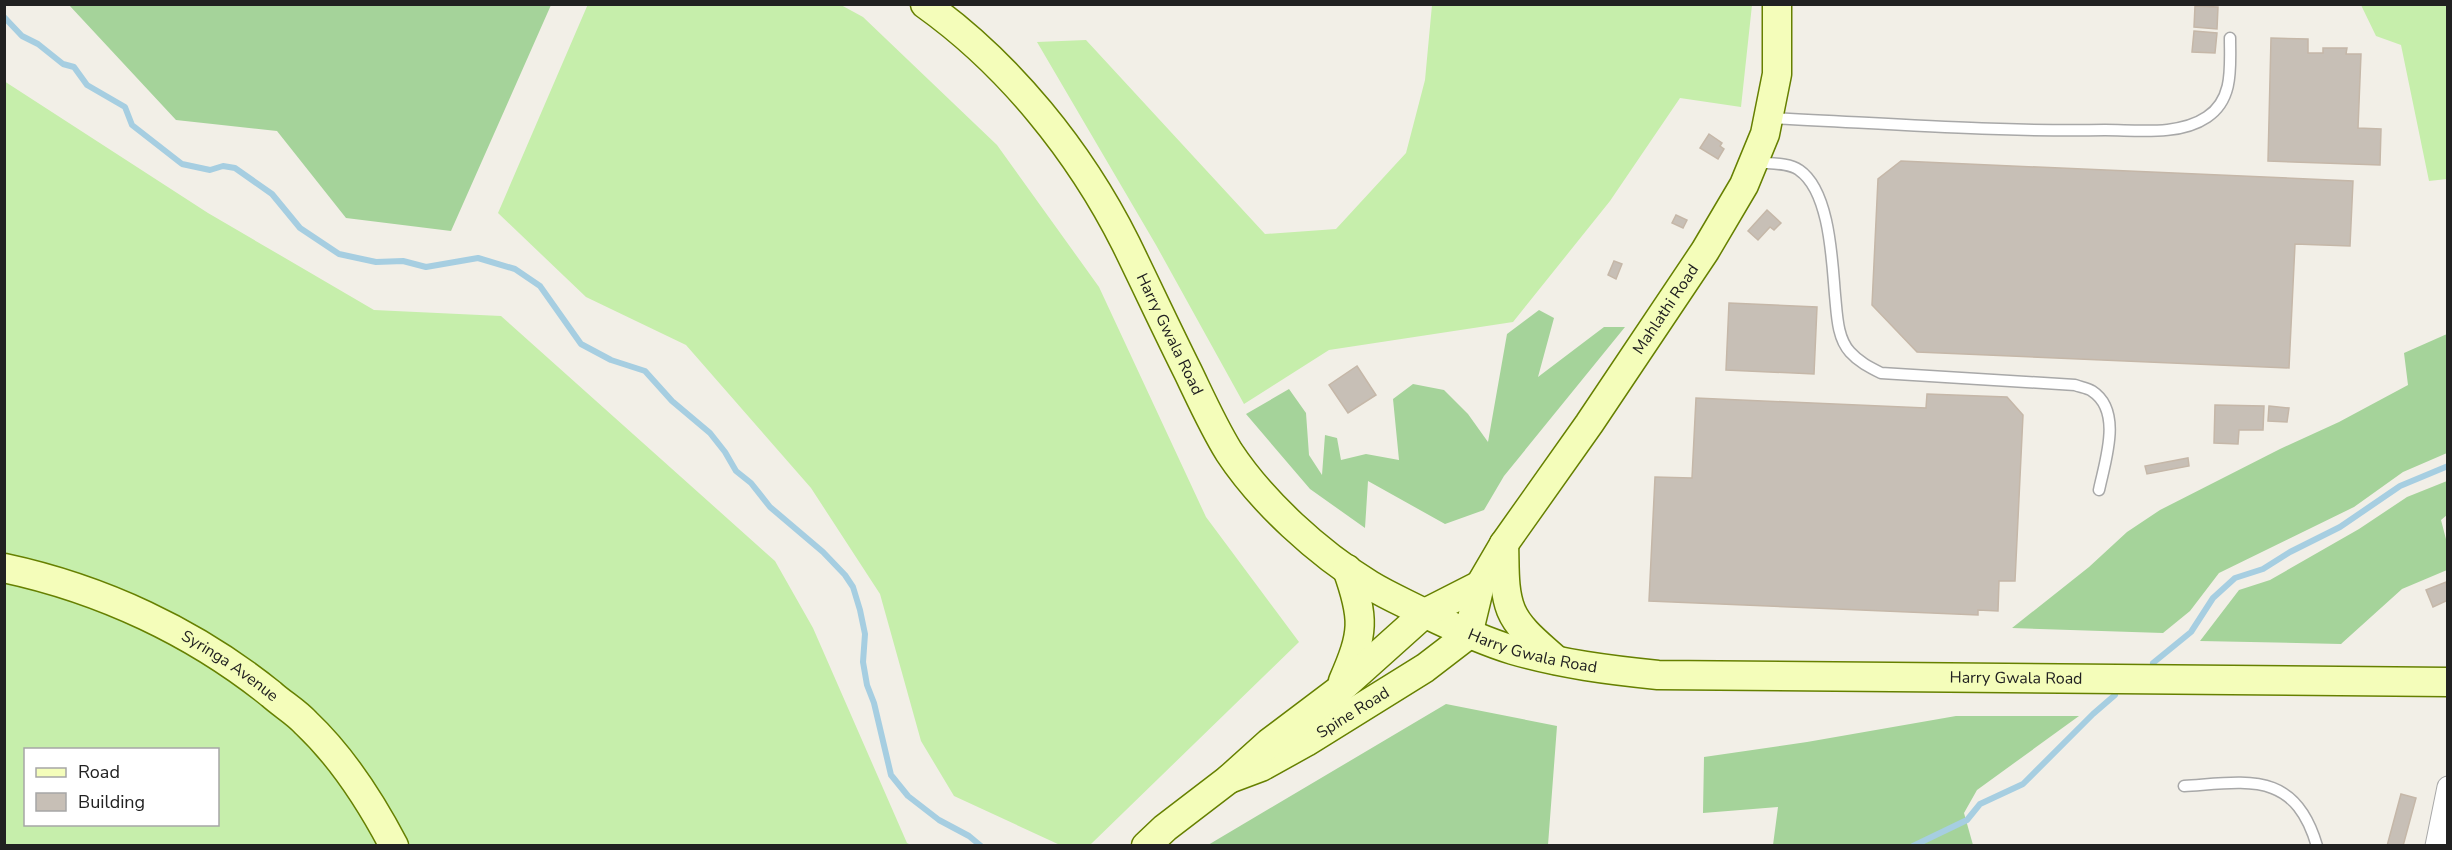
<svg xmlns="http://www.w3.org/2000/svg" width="2452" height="850" viewBox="0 0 2452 850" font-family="'Nunito Sans',sans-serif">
<rect width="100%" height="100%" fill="#f2efe7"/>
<path fill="#c6eeab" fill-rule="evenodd" d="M588,4L841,5L863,17L997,145L1099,287L1206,517L1299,642L1090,845H1060L954,796L921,741L880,594L811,488L686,345L586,297L498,213Z
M1432,5H1752L1741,107L1680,98L1610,201L1513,322L1329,350L1244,404L1156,245L1037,42L1086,40L1265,234L1336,229L1406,153L1425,80Z
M2361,5H2447V179L2429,181L2401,45L2376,36Z
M4,81L208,213L374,310L501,316L775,561L813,628L907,843L911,845H5ZM26,750H218V824H26Z"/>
<path fill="#a5d39a" d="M69,5H551L451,231L346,218L277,131L176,120Z
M1539,310L1554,318L1538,377L1604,327H1625L1504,476L1484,510L1445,524L1368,481L1365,528L1310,489L1246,414L1289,389L1306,413L1309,455L1322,475L1325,435L1337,438L1341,460L1366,454L1399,460L1393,399L1413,384L1444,390L1468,414L1488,442L1507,334Z
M2447,334V453L2403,472L2354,507L2219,573L2190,611L2163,633L2012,628L2089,567L2127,532L2160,510L2280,449L2339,422L2408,385L2404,353Z
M2447,481V515L2441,520L2447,543V570L2402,589L2341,644L2200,641L2239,590L2270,580L2359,529L2407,497Z
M1446,704L1557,726L1548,845H1208Z
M1956,716H2079L1977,790L1964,813L1973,845H1773L1778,807L1703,813L1704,757L1807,742Z"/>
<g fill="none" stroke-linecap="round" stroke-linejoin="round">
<path stroke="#a6cee1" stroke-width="6" d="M4,17L22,36L38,44L63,64L74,67L87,85L125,107L132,125L182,164L210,170L223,166L235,168L272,194L300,228L339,254L376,262L403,261L426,267L478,258L515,269L540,286L581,344L611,360L645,371L672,401L710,433L725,452L736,471L751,483L770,507L823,552L845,575L853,587L860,610L865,634L863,662L867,685L874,703L891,775L908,796L939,820L969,836L981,846
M2153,663L2191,632L2213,598L2235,578L2263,569L2290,552L2340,527L2400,486L2448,466
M1913,846L1967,820L1980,804L2023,784L2093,714L2115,695"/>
</g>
<path fill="#c7bfb6" stroke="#c5b7a8" stroke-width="1.5" d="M2195,6L2218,7L2217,29L2194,27Z
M2194,31L2217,33L2215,53L2192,52Z
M2271,38L2308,39V53H2323V48H2347L2346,54H2361L2358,128L2381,129L2380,165L2268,161Z
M1709,134L1722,143L1720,146L1724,149L1718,159L1700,148Z
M1901,161L2353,181L2350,246L2295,244L2289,368L1917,352L1872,305L1878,179Z
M1767,210L1781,223L1774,230L1770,227L1758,240L1748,231Z
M1676,215L1687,220L1683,228L1672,223Z
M1614,261L1622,264L1616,279L1608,275Z
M1729,303L1817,307L1814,374L1726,370Z
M1357,366L1376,395L1348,413L1329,385Z
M1927,394L2007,397L2023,415L2015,581H1999L1998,611L1978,610V615L1649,601L1655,477L1692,478L1696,398L1926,408Z
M2215,405L2264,406L2263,430H2239L2238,444L2214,443Z
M2269,406L2289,408L2287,422L2268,421Z
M2188,458L2189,466L2147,474L2145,466Z
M2446,582L2448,600L2433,607L2426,590Z
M2401,794L2416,798L2403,846H2387Z"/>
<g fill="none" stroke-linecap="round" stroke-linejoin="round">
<g stroke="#a8a8a8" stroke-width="13">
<path id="lane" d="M1769,118C1881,123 1993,132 2105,130C2137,130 2179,136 2207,117C2234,99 2230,67 2230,38
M1754,162C1767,164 1788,162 1799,170C1830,191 1832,261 1835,295C1837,314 1837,338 1850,352C1859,362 1869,367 1881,373L2075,385C2080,387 2088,388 2092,391C2123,411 2105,461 2099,490
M2184,786C2248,782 2295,770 2317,846"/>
</g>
<g stroke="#a8a8a8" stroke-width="23">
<path id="street" d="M2436,846L2448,787"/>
</g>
<g stroke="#668000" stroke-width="31">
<g id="secondary">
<path id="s1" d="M925,4C1009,64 1080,152 1126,244C1147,287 1167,330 1188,372C1201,399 1213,426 1229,452C1262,502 1318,553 1370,585C1388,596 1407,604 1426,614C1455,628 1483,641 1513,650C1561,664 1609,670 1658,675L2448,682"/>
<path d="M1504,544C1505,565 1503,590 1511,610C1519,630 1541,646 1556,660"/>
<path id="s2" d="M4,568C102,589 194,632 271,694C282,704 296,712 306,723C342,757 371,802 394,846"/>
<path d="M1343,681C1364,633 1365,619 1347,569"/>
<path id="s3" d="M1229,779L1261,767L1306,742L1425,668L1468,635L1480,585L1504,544L1589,424L1705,251L1744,185L1765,134L1777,74V4"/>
<path d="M1146,846L1165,828L1229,779L1269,743L1338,691L1425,613L1480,585"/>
</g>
</g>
<use href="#lane" stroke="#fff" stroke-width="10"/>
<use href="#street" stroke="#fff" stroke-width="21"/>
<use href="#secondary" stroke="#f4fdba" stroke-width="28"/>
</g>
<g text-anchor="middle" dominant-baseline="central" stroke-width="4.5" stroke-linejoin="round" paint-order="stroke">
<g font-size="16" fill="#212121" stroke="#fff">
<text stroke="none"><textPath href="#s3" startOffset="664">Mahlathi Road</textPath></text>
<text stroke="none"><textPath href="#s1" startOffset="416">Harry Gwala Road</textPath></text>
<text stroke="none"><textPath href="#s1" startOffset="920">Harry Gwala Road</textPath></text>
<text stroke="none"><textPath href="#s2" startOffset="248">Syringa Avenue</textPath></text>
<text stroke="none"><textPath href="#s1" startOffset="1406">Harry Gwala Road</textPath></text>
<text stroke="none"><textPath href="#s3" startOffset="141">Spine Road</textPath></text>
</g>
</g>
<rect width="2452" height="850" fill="none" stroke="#212121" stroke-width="12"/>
<rect x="24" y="748" width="195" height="78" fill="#ffffff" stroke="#a6a6a6" stroke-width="1.5"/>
<rect x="36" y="768" width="30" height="9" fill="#f4fdba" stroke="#a6a6a6" stroke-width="1.5"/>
<text x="78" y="778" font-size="18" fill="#212121">Road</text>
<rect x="36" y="793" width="30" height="18" fill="#c7bfb6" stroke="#a6a6a6" stroke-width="1.5"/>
<text x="78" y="808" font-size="18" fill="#212121">Building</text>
</svg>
